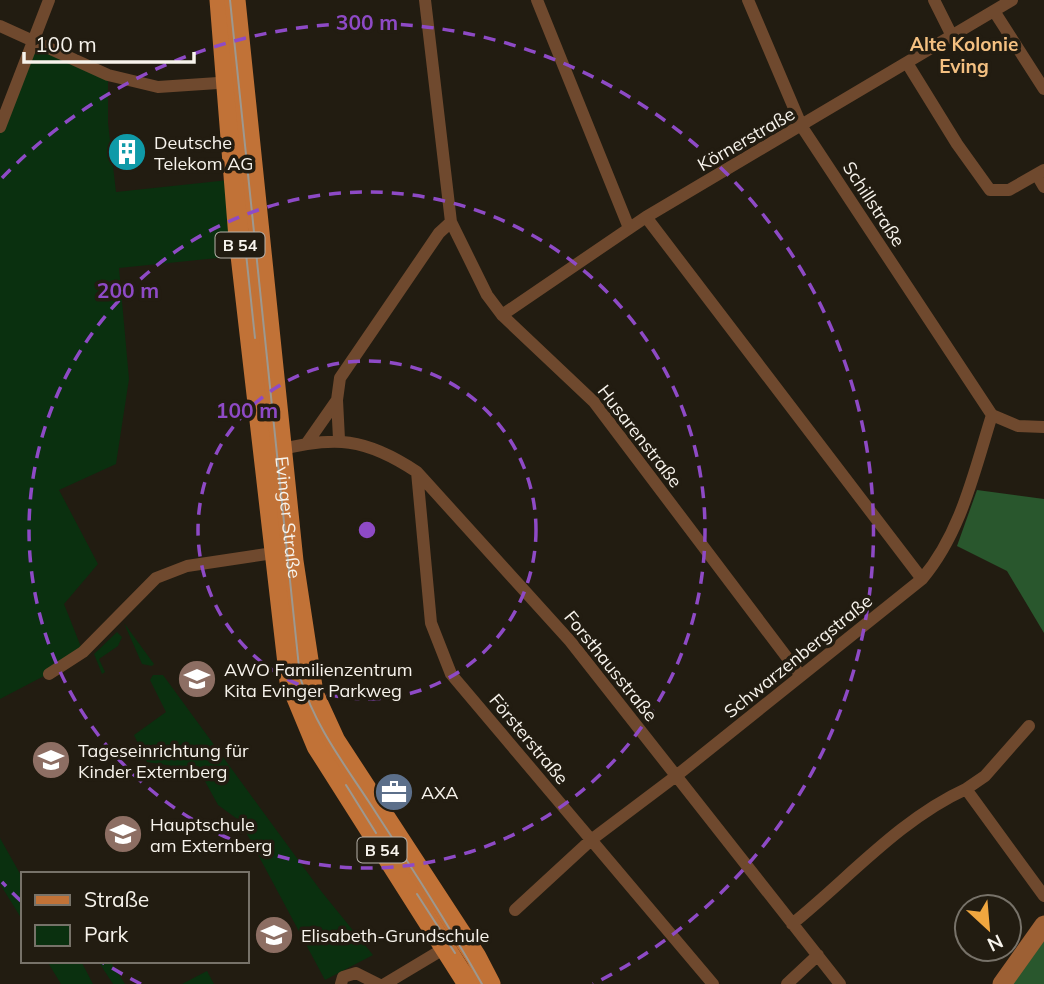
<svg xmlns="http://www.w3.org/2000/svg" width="1044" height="984" viewBox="0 0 1044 984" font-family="Mulish,sans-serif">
<rect width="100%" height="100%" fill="#221c11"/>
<path fill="#0a300f" d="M33,43L108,75V123L116,192L229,180L237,256L119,268L129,379L116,464L59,490L98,564L64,604L83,652L67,664L0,699V127Z
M124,623L154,664L152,666L142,664Z
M117,632L122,637L118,646L99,659L105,672L102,674L94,654Z
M153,675H163L321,891L373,955L325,980L240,821L218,805L201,774L186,768L147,762L134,735L166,712L150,680Z
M0,838L23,879V921L0,884Z
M47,961H81L93,984H61Z
M98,961H110L125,984H113Z
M207,971L214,984H182Z"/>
<path fill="#29572d" d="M977,490L1044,499V633L1007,571L957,546Z
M1044,941V984H1012Z"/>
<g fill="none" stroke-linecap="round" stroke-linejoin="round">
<path stroke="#6f492e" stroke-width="12" d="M537,0L629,228
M748,0L802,127L992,415
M934,0L952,36
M994,11L1044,89
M0,26L108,75L158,87L233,82
M907,63L957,144L990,190H1009L1044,170
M0,127L49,0
M1037,175L1044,187
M646,217L922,579
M451,222L487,295L502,315L594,402L801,676
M502,315L646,217L1012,0
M992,415L1018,426L1044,427
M339,439L337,400L340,378L439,233L451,222L425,0
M307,443L337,400
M275,451C335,435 366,438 417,472L570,641L840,984
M417,472L431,623L451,674L713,984
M49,674L83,652L156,578L187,566L280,552
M966,789L985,776L1029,726
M515,910L591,840L676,776L922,579C961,533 974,472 992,415
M792,924C848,879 900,819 966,789L1044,896
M341,984L343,977L356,973L378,984
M385,984L445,948
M787,984L818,955"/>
<path stroke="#9d6034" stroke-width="19" d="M1002,984L1044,925"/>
<g stroke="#c17237" stroke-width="21">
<path d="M220,0L239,238L290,681L317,746L468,984"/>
<path id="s1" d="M235,0L293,561L313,693L335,741L476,957L490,984"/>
</g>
<path stroke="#9d988f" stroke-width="2" d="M230,0L300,677C314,724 342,761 369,802C408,862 447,922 482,984
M245,244L255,338
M346,785L376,833
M417,894L455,953"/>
</g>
<g fill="none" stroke="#8e4ac6" stroke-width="3.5" stroke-dasharray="12 9">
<circle cx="367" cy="530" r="169"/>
<circle cx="367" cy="530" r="338"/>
<path d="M141 984A507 507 0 0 1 102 962M21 901A507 507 0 0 1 2 882M2 178A507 507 0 1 1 593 984"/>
</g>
<defs>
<g id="building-disc" transform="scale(2.0125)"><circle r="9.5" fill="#0f9aa8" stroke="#221c11"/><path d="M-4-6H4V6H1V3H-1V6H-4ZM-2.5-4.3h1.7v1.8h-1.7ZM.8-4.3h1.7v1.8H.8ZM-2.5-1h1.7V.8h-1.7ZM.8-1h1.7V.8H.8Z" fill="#fff"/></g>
<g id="school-disc" transform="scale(2.0125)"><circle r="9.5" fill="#8d6e63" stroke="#221c11"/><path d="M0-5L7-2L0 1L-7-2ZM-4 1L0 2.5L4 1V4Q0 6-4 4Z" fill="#fff"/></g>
<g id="office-disc" transform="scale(2.0125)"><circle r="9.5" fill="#5c6f8a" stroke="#221c11"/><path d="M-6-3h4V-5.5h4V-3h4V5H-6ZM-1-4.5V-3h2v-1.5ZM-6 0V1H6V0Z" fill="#fff"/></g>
</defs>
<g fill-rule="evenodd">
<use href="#building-disc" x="127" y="152"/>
<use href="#school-disc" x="197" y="679"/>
<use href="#school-disc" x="51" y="760"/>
<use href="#office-disc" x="394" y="792"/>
<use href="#school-disc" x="123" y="834"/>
<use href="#school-disc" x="274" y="935"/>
</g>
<g text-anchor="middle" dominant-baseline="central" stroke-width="7" stroke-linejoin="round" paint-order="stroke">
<g fill="#221c11" stroke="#b7b2aa" stroke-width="2">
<rect x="215.5" y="232.5" width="49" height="25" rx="5"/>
<rect x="357.5" y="837.5" width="49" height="25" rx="5"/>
</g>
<g font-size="16" font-weight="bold" fill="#f7f3ec">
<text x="240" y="245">B 54</text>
<text x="382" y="850">B 54</text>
</g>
<g font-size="18" fill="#f7f3ec" stroke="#221c11">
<text transform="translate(746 139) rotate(-30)">Körnerstraße</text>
<text transform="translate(874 204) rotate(57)">Schillstraße</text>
<text transform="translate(640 436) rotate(52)">Husarenstraße</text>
<text stroke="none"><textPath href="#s1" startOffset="520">Evinger Straße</textPath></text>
<text transform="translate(798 656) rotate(-39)">Schwarzenbergstraße</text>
<text transform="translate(611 666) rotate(51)">Forsthausstraße</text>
<text transform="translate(529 739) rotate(50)">Försterstraße</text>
</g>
<g font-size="18" fill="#f7f3ec" stroke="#221c11" text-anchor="start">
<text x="154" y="142">Deutsche<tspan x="154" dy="21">Telekom AG</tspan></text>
<text x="224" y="669">AWO Familienzentrum<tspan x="224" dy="21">Kita Evinger Parkweg</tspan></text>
<text x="78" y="750">Tageseinrichtung für<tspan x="78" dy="21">Kinder Externberg</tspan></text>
<text x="421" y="792">AXA</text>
<text x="150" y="824">Hauptschule<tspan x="150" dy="21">am Externberg</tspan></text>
<text x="301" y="935">Elisabeth-Grundschule</text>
</g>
<g font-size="19" font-weight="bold" fill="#f4c081" stroke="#221c11">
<text x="964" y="44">Alte Kolonie<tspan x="964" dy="22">Eving</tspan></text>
</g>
</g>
<circle cx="367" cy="530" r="10" fill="#8e4ac6" stroke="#221c11" stroke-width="3.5"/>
<g font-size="21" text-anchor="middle" font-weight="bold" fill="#8e4ac6" stroke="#221c11" stroke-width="7" stroke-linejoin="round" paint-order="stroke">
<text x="367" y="30">300 m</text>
<text x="128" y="298">200 m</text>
<text x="247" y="418">100 m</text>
</g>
<rect x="21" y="872" width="228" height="91" fill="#221c11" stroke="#777269" stroke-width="2"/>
<rect x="35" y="895" width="35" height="10" fill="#c17237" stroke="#777269" stroke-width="2"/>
<text x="84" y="907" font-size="21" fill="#f7f3ec">Straße</text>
<rect x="35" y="925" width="35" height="21" fill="#0a300f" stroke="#777269" stroke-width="2"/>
<text x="84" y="942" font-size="21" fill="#f7f3ec">Park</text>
<g transform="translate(988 928) rotate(154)"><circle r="33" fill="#221c11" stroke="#777269" stroke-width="2"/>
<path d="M0-5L12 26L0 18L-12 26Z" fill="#f0a63f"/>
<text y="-10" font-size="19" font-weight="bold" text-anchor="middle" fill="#f7f3ec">N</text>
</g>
<path d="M24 52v10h170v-10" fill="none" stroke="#f7f3ec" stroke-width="3.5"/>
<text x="35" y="52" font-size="21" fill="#f7f3ec" stroke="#221c11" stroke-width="5" paint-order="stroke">100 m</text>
</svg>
